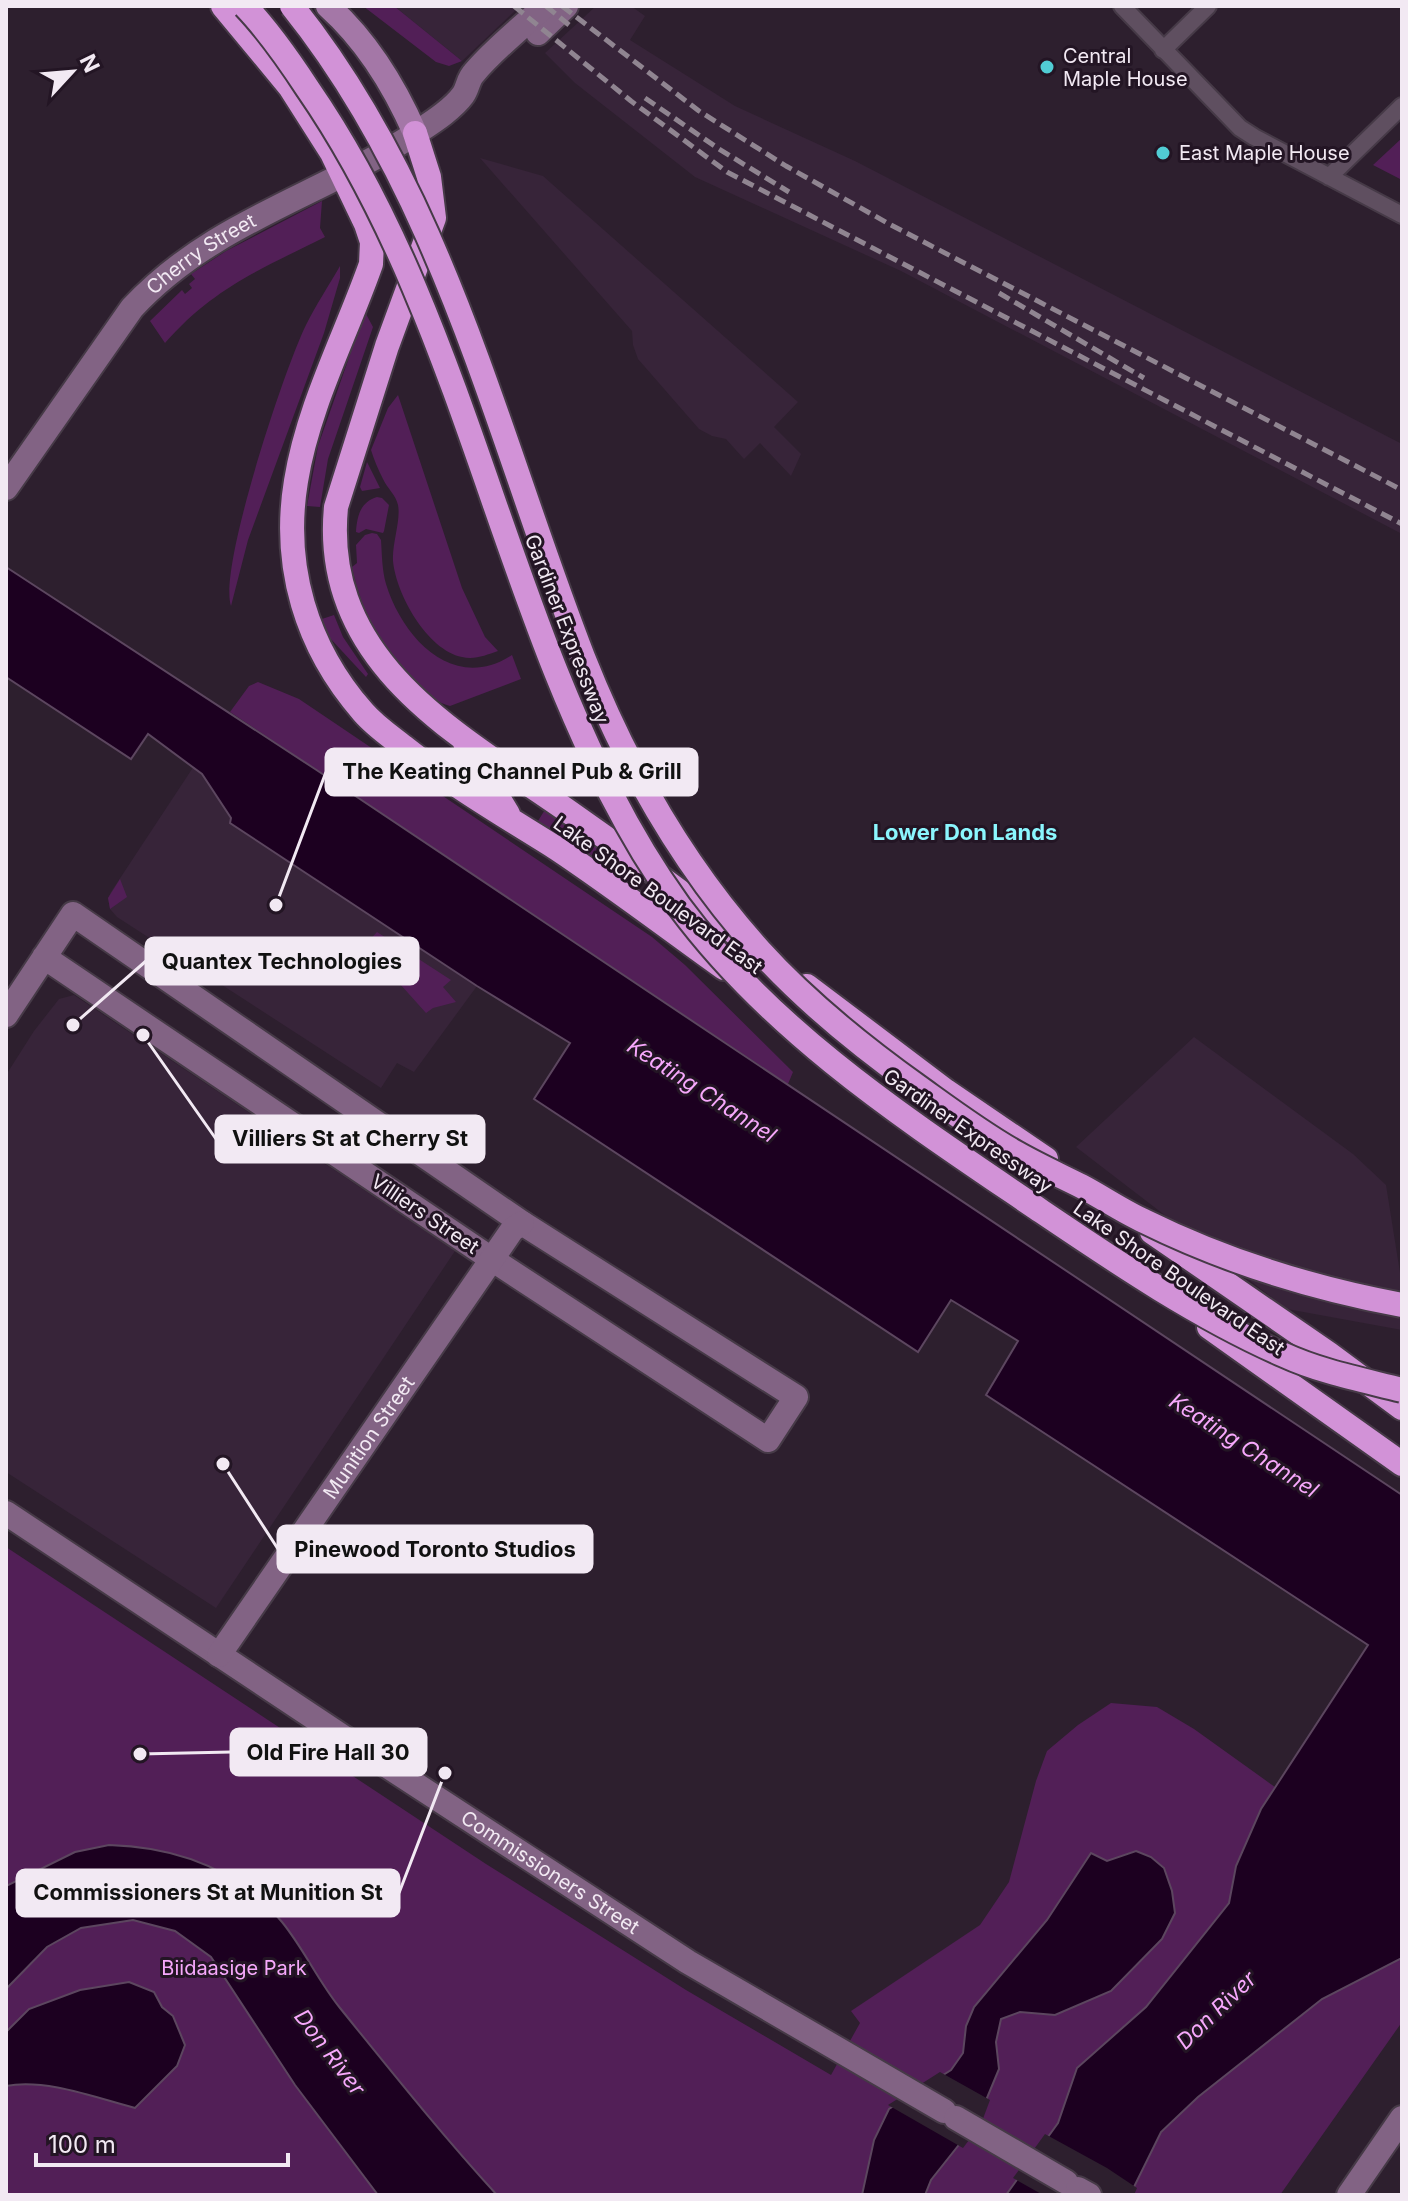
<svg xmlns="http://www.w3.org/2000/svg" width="1408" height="2201" viewBox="0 0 1408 2201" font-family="Inter,sans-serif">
<rect width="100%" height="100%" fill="#2d1f2e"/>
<path fill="#372439" d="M394,6H520L462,61Z
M596,6H631L645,16L630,40L735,106L855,161L1402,444V534L901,271L695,177L575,83L545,53Z
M480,158L543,176L798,402L774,427L801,454L791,476L760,443L744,459L726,439L712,436L699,429L638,359L633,345L632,331Z
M194,766L203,774L231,819L230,823L477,986L414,1072L397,1063L381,1088L117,917L110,909L108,898L111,892Z
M74,995L455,1251L216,1608L6,1472V1075L34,1031L59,999Z
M1194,1037L1353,1154L1386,1185L1402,1285V1330L1287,1309L1076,1147Z"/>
<path fill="#521f57" d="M363,6H394L462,61L449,66L436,62Z
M1402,138V180L1373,165Z
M322,201L320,228L325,237C261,269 213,288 165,343L150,321L182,290L185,294L192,288L189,284L195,279L191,274L226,251Z
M340,266V278L324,333L248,540L231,606C218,568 285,367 306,325C316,305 329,285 340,266Z
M365,312L373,327L328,459L320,507L307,506L318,446Z
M398,395L462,588L485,637L498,651C486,655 475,660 462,657C427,650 396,594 393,561C392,543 401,520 398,505C396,495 387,488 383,479C378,469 374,460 371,450L388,408Z
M367,462L380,488L362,491L360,487Z
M377,497L382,498L389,505L384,531L383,533L366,529L359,533L356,532C357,517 360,502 377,497Z
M372,533L377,534L381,540C382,555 382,570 386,584C403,639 454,693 512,655L521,679L450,706C437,703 428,694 419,685C383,652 362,614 352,567L357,563L356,545L365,535Z
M334,615L343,637L368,674L366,677L329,637L322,619Z
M258,682L299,699L652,937L685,965L793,1072L788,1084L230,712L249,686Z
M546,808L608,850L602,862L538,821Z
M120,879L127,897L110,909L108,898Z
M377,932L451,980L443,987L456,1002L433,1008L426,1013L365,945Z
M6,1547L486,1864L686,1990L831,2075L860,2023L851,2011L980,1925L1009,1882L1036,1781L1047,1751L1078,1725L1111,1703L1157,1707L1194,1729L1402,1878V2022L1280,2195H6Z"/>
<path fill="#1c0020" stroke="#5c465f" stroke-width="2" d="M6,567L315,769L1402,1495V1958L1322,1999L1198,2097L1161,2132L1130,2195H1006L1058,2123L1077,2068L1146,2007L1229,1903L1236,1866L1261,1809L1368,1645L986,1395L1018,1341L951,1300L918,1352L534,1099L570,1043L477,986L230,823L231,818L202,774L148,734L131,759L6,677Z
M109,1845C177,1847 237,1868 282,1922C304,1949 318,1981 340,2008C391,2071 442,2135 497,2195H378L295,2085L211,1957L175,1931L133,1920L81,1928L47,1947L6,1989V1886L75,1852Z
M1136,1851L1151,1857L1164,1868L1172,1891L1175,1913L1162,1939L1111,1991L1055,2015L1020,2012L1001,2019L996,2042L999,2069L977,2122L931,2180L925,2195H862L874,2140L889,2109L951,2070L963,2053L966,2026L974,2007L1047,1920L1091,1853L1107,1861Z
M129,1982L154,1992L162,2007L173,2016L185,2045L177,2066L135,2108C97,2098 45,2078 6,2086V2032L29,2009L80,1990Z"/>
<path fill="#2d1f2e" d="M940,2072L990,2100L981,2124L963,2148L888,2105Z
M1045,2134L1107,2168L1137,2188L1134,2195H1043L1013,2178Z"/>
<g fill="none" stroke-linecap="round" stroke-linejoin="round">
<g stroke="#463a47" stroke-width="20">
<path id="street" d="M1122,6L1240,128L1254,137L1402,215
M1163,50L1208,6
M1329,177L1402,106"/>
</g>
<g stroke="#463a47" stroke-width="28">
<g id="secondary">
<path d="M538,33L566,6"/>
<path id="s1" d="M6,488L132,308C213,221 319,197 416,133C431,123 452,110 463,95C468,88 468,79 474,73C494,49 521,28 545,6"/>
<path d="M6,1015L73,914L522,1223L796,1397L768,1440L493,1260L44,957"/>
<path id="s2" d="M6,1513L349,1741L688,1962L944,2111"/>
<path id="s3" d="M219,1655L512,1230L522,1223"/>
<path d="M956,2118L1066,2182"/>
<path d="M1078,2189L1089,2195"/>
<path d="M1349,2195L1402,2118"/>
</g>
</g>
<g stroke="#463a47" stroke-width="28">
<path id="primary" d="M328,6C367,41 394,85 415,133"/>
</g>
<g stroke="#463a47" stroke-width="28">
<path id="highway" d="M223,6L290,87L332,153L366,224L372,242L371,264C346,335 308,406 296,481C282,566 306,647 363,712C375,726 390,736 404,747C452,785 505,816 556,848C613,886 668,928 724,968
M415,133L429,177L434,218L387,346L336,507C321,662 456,733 565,809C625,851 684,894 742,938
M465,743L508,814
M807,986L946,1091L1046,1159
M1152,1232L1329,1354L1402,1408
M1209,1327L1402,1464"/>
</g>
<use href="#street" stroke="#5f4f60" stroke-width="16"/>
<use href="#secondary" stroke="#826384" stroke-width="24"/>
<use href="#primary" stroke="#a477a7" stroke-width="24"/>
<use href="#highway" stroke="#d292d7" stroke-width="24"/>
<path stroke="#908591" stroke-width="5" stroke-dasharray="12 6" stroke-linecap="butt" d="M514,6L631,101L727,172L1402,524
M546,6L569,25
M562,6L699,111L786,166L891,225L1402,490
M645,98L719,149L789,192
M999,293L1144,378"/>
<g stroke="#463a47" stroke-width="28" stroke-linecap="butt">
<path id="highway-bridge" d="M245,6C269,31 289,60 308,89C429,264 478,477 556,672C589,754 627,834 679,906C772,1032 904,1118 1032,1205C1112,1259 1195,1316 1284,1355C1321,1372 1363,1380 1402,1390
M292,6C444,195 497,436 583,657C625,763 684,867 760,951C807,1003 862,1047 918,1087C950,1110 982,1134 1016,1153C1037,1165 1059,1175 1081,1186C1102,1197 1122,1211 1144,1221C1227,1262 1311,1288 1402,1305"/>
</g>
<use href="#highway-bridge" stroke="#d292d7" stroke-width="24"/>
</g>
<g fill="#51ccd4" stroke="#231524" stroke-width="3">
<circle cx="1047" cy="67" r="8"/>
<circle cx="1163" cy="153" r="8"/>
</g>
<g text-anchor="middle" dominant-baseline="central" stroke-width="6" stroke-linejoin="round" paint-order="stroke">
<g font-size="20" fill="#f2e9f3" stroke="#231524" text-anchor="start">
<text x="1063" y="56">Central<tspan x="1063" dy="23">Maple House</tspan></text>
<text x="1179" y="153">East Maple House</text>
</g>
<g font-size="20" fill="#f2e9f3" stroke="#231524">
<text stroke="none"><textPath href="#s1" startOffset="308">Cherry Street</textPath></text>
<text transform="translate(567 629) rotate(69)">Gardiner Expressway</text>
<text transform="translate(658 895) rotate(36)">Lake Shore Boulevard East</text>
<text transform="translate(968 1131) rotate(35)">Gardiner Expressway</text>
<text transform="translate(425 1214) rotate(34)">Villiers Street</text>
<text transform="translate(1179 1278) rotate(35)">Lake Shore Boulevard East</text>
<text stroke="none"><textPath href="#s3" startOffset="264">Munition Street</textPath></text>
<text stroke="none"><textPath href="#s2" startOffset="652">Commissioners Street</textPath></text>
</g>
<g font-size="20" fill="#f7a9fc" stroke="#231524">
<text x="234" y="1968">Biidaasige Park</text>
</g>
<g font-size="22" font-weight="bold" fill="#8bf6fe" stroke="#231524">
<text x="965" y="832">Lower Don Lands</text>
</g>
<g font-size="22" font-style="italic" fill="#f7a8fc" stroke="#231524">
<text transform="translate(702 1090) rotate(33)">Keating Channel</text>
<text transform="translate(1244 1445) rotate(33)">Keating Channel</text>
<text transform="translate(1216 2010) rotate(-44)">Don River</text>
<text transform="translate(330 2052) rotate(53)">Don River</text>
</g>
</g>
<path fill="none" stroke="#f2e9f3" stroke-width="3" d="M276 905L326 772M73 1025L146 961M143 1035L216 1139M223 1464L278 1549M140 1754L231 1752M445 1773L399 1893"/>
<g fill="#f2e9f3" stroke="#231524" stroke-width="3">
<circle cx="276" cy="905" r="8"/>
<circle cx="73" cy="1025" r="8"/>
<circle cx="143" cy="1035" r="8"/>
<circle cx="223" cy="1464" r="8"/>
<circle cx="140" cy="1754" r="8"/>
<circle cx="445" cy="1773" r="8"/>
</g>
<g fill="#f2e9f3" stroke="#f2e9f3" stroke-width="3">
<rect x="326" y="749" width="371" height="46" rx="8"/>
<rect x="146" y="938" width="272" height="46" rx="8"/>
<rect x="216" y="1116" width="268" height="46" rx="8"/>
<rect x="278" y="1526" width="314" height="46" rx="8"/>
<rect x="231" y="1729" width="195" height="46" rx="8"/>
<rect x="17" y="1870" width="382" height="46" rx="8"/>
</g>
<g font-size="22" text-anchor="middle" font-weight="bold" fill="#111">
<text x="512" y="779">The Keating Channel Pub &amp; Grill</text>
<text x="282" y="969">Quantex Technologies</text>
<text x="350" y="1146">Villiers St at Cherry St</text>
<text x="435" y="1557">Pinewood Toronto Studios</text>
<text x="328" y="1760">Old Fire Hall 30</text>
<text x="208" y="1900">Commissioners St at Munition St</text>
</g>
<rect width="1408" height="2201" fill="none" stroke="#f2e9f3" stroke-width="16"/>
<g transform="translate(72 72) rotate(64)" stroke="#231524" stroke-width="6" paint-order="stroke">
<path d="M0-6L14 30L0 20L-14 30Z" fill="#f2e9f3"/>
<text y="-12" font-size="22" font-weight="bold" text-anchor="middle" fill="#f2e9f3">N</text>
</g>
<path d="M36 2153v12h252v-12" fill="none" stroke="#f2e9f3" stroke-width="4"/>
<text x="48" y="2153" font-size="24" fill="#f2e9f3" stroke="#231524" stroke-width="6" paint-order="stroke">100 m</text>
</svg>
